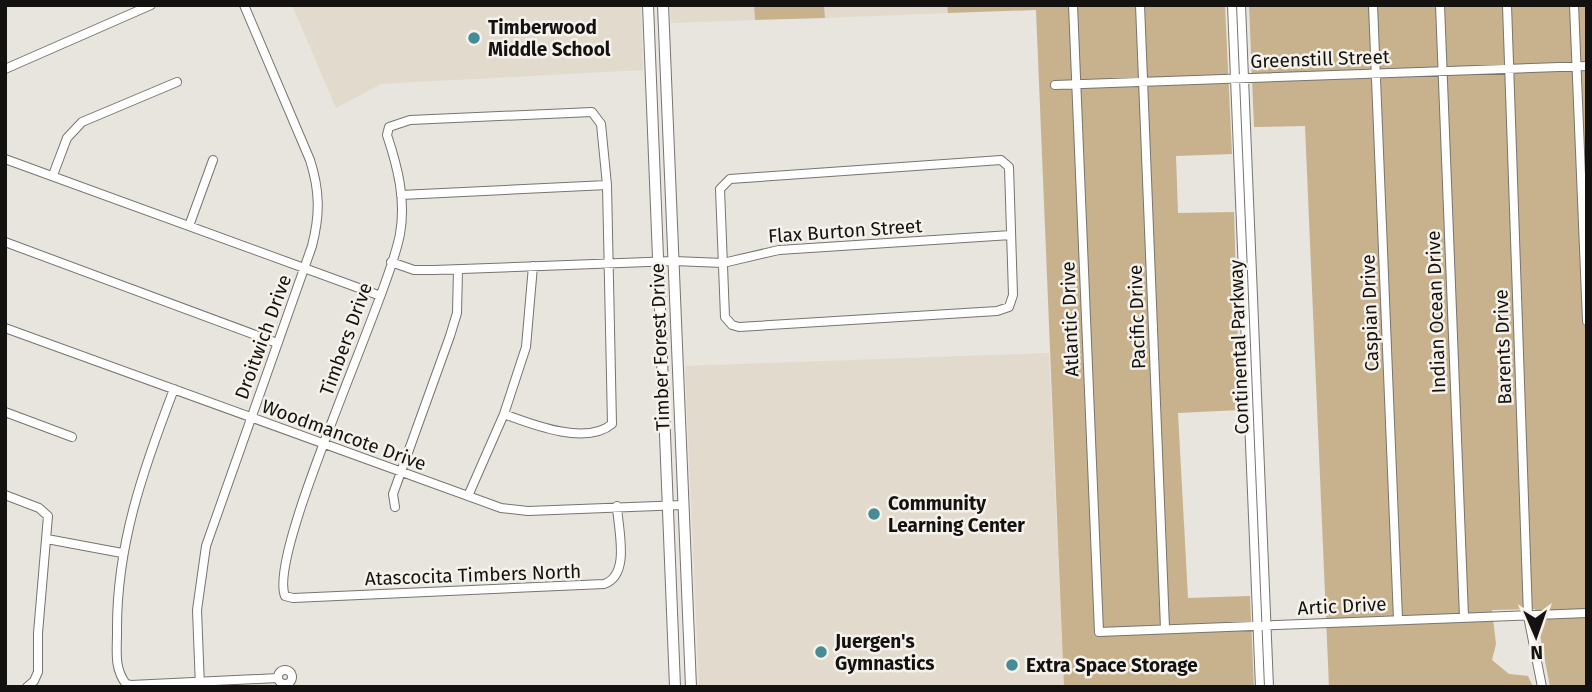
<svg xmlns="http://www.w3.org/2000/svg" width="1592" height="692" viewBox="0 0 1592 692" font-family="'Fira Sans',sans-serif">
<rect width="100%" height="100%" fill="#e8e4de"/>
<path fill="#e1dacd" d="M292,5H641L643,70L381,84L336,108Z
M670,5H754L755,20L671,23Z
M824,5H947L948,13L825,18Z
M1049,353L1064,687H699L685,366Z"/>
<path fill="#c7b28d" d="M754,5H824L825,18L755,20Z
M947,5H1225L1232,154L1176,156L1178,213L1234,212L1240,410L1178,413L1188,598L1250,596L1254,687H1064L1036,10L948,13Z
M1249,5H1587V687H1550L1535,609L1492,610L1496,644L1492,660L1509,674L1528,676L1533,687H1329L1305,126L1254,127Z"/>
<g fill="none" stroke-linecap="round" stroke-linejoin="round">
<g stroke="#78746f" stroke-width="10">
<path id="minor" d="M1073,5L1099,632L1587,613
M1140,5L1165,628
M1232,5L1260,687
M1241,5L1269,687
M1373,5L1398,619
M1440,5L1464,617
M1507,5L1528,616L1542,687
M1574,5L1587,321
M5,69L151,5
M1055,85L1587,66
M5,159L378,295
M1001,160L1009,167L1013,295L1009,307L997,311L739,327L732,325L725,317L720,189L730,179Z
M53,175L67,138L82,122L177,82
M401,195L607,185
M189,226L213,160
M5,242L277,343
M391,262L414,270H434L674,261L723,263L779,250L1011,235
M5,328L501,508L528,511L683,505
M174,389C143,470 116,546 117,633C117,652 114,668 126,684L131,685L278,678
M5,412L72,437
M504,414C531,424 586,446 612,424L607,185L601,124L592,112L410,120L389,127L387,135C398,168 406,200 400,234C388,299 267,553 285,596L293,598L604,584C631,575 618,529 617,506
M5,495L39,508L48,516L38,633V672L34,681L27,687
M468,496L504,414L526,347L533,266
M395,507L393,494L450,336L457,313L458,270
M47,539L122,553
M278 677a7 7 0 1 1 14 0a7 7 0 1 1-14 0Z
M200,687L197,610L206,546L312,246C320,215 320,191 310,160L244,5"/>
</g>
<g stroke="#78746f" stroke-width="12">
<path id="major" d="M648,5L675,687
M663,5L691,687"/>
</g>
<use href="#minor" stroke="#fff" stroke-width="8"/>
<use href="#major" stroke="#fff" stroke-width="10"/>
</g>
<g fill="#468c97" stroke="#f5f1eb" stroke-width="2.5">
<circle cx="474" cy="38" r="7"/>
<circle cx="874" cy="514" r="7"/>
<circle cx="821" cy="652" r="7"/>
<circle cx="1012" cy="665" r="7"/>
</g>
<g text-anchor="middle" dominant-baseline="central" stroke-width="5" stroke-linejoin="round" paint-order="stroke">
<g font-size="19" font-weight="bold" fill="#141210" stroke="#f5f1eb" text-anchor="start">
<text x="488" y="27">Timberwood<tspan x="488" dy="22">Middle School</tspan></text>
<text x="888" y="503">Community<tspan x="888" dy="22">Learning Center</tspan></text>
<text x="835" y="641">Juergen's<tspan x="835" dy="22">Gymnastics</tspan></text>
<text x="1026" y="665">Extra Space Storage</text>
</g>
<g font-size="19" fill="#141210" stroke="#f5f1eb">
<text transform="translate(1320 59) rotate(-2)">Greenstill Street</text>
<text transform="translate(845 231) rotate(-4)">Flax Burton Street</text>
<text transform="translate(1436 312) rotate(-92)">Indian Ocean Drive</text>
<text transform="translate(1370 313) rotate(-92)">Caspian Drive</text>
<text transform="translate(1137 317) rotate(-92)">Pacific Drive</text>
<text transform="translate(1070 319) rotate(-92)">Atlantic Drive</text>
<text transform="translate(263 337) rotate(-70)">Droitwich Drive</text>
<text transform="translate(346 339) rotate(-70)">Timbers Drive</text>
<text transform="translate(660 347) rotate(-92)">Timber Forest Drive</text>
<text transform="translate(1239 347) rotate(-92)">Continental Parkway</text>
<text transform="translate(1503 347) rotate(-92)">Barents Drive</text>
<text transform="translate(344 435) rotate(20)">Woodmancote Drive</text>
<text transform="translate(473 575) rotate(-2)">Atascocita Timbers North</text>
<text transform="translate(1342 606) rotate(-3)">Artic Drive</text>
</g>
</g>
<rect width="1592" height="692" fill="none" stroke="#141210" stroke-width="14"/>
<g transform="translate(1536 636) rotate(178)" stroke="#f5f1eb" stroke-width="5" paint-order="stroke">
<path d="M0-5L12 26L0 18L-12 26Z" fill="#141210"/>
<text y="-10" font-size="19" font-weight="bold" text-anchor="middle" fill="#141210">N</text>
</g>
</svg>
